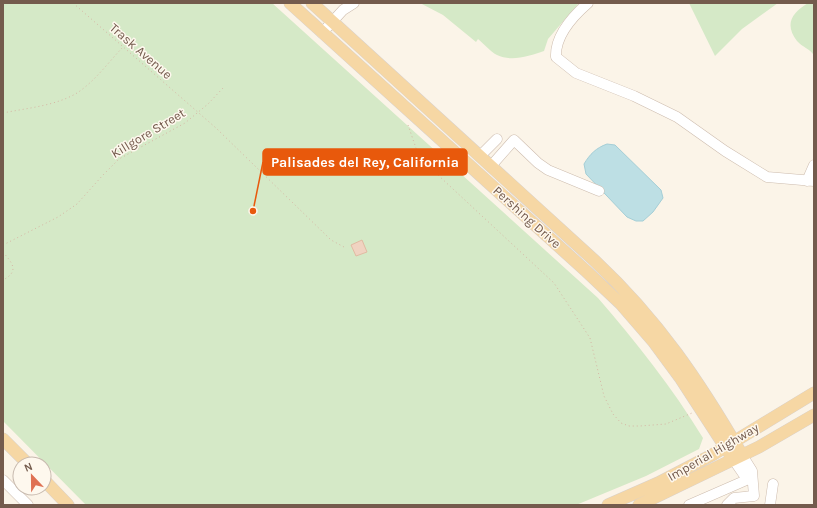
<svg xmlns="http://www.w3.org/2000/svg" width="817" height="508" viewBox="0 0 817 508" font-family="Karla,sans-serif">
<rect width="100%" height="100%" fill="#fbf4e8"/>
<path fill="#d5e9c7" d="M3,3H272L598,298C636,342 672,387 703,438L699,449L646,476L576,505H86L3,421Z
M420,3H579L548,39L544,51C530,56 511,62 497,55C491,52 484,44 478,39L476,42L443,15Z
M689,3H778L742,29L715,56Z
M808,3H814V56C811,49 802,47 797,41C784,24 792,13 808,3Z"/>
<path fill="#bddfe4" stroke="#a4ced6" d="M607,144L615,145L661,190L663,198L653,212L643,221H636L627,217L586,174L584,164C590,154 596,148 607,144Z"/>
<path fill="#f0d3c1" stroke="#e1baa2" d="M362,240L367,252L356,256L351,245Z"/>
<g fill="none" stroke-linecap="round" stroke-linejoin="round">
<g stroke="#cdbcae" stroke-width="11">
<path id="minor" d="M588,3C573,16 555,36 556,57L576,73L634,96L677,117L725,151L767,177L814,181
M322,33L343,10L354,3
M480,156L497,139
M491,166L514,140L538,163L548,170L599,191
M807,181L814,165
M733,459L744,475L751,478
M3,480L28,505
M689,505L751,478
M727,505L734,498L754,496L752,471L742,455
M770,505L773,484"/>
</g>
<g stroke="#d8d1cd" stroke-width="13">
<path id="major" d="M290,3L586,271L621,304L653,341L681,379L733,459
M312,3L595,261C658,320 699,381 742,455
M3,439L28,464
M44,480L68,505
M608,505L658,483L712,455L814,393
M639,505L759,447L814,415"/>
</g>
<path stroke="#d5b6a4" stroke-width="1" stroke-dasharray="1 3" stroke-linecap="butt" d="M73,3L216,128L331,240L344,247
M3,113C27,108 55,106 77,93C94,82 108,63 122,48
M408,125L417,151L424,162L554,283L590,338L604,396L613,414L621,423L629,426H640L666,424L692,413
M3,245L58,217L77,204L103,175L119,159L185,123L208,104L223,88
M3,252C12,263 20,271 3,280"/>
<use href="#minor" stroke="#fff" stroke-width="10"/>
<use href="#major" stroke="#f6d7a4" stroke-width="12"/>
</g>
<g text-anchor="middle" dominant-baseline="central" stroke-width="3" stroke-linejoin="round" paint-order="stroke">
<g font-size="13" fill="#745b4d" stroke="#fef8ee">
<text transform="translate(141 51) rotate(41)">Trask Avenue</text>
<text transform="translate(148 133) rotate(-31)">Killgore Street</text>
<text transform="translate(527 217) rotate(42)">Pershing Drive</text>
<text transform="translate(713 452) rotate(-30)">Imperial Highway</text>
</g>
</g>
<path fill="none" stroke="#e8590c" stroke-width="1.5" d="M253 211L263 162"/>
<circle fill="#e8590c" stroke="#fef8ee" stroke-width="1.5" cx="253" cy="211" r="4"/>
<rect fill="#e8590c" stroke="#e8590c" stroke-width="1.5" x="263" y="149" width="204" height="26" rx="4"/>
<g font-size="14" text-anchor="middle" font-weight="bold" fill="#fff">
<text x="365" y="167">Palisades del Rey, California</text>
</g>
<rect width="817" height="508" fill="none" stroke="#745b4d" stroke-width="8"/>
<g transform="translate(32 476) rotate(338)"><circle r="19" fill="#fef8ee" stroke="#c7b9ae"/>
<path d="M0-3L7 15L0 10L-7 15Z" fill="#df7153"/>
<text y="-6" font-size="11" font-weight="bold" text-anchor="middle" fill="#745b4d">N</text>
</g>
</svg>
